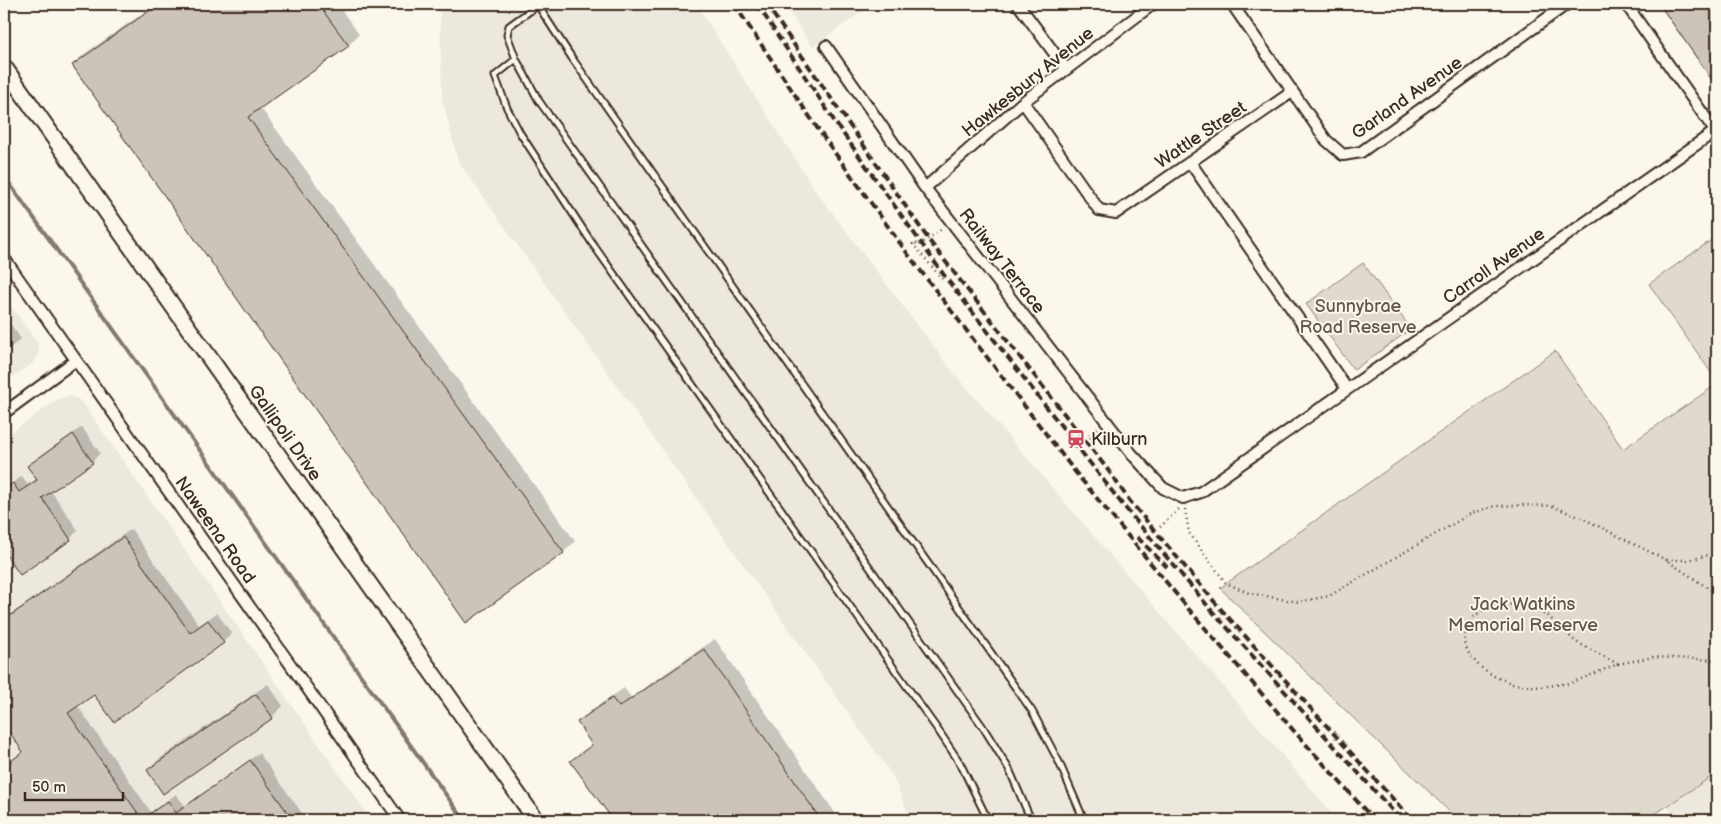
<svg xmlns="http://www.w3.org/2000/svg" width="1721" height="824" viewBox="0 0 1721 824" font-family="'Balsamiq Sans',sans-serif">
<rect width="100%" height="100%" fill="#fbf7ec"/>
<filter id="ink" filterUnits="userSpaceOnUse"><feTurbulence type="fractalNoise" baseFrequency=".02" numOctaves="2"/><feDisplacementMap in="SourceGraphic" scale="10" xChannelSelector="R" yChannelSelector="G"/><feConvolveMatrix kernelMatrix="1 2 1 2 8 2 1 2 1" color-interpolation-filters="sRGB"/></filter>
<g filter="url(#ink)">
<path fill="#ede8dd" d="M440,4H696L815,190L953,372L1338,820H911L892,775L458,161L442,98Z
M784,4H873L812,47Z
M4,296L38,344L39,353L33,363L4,383Z
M68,396L78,399L85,406L371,820H4V437L59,399Z
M1717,773V820H1676L1667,807Z"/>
<path fill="#dfd9ce" stroke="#8d8276" d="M1717,236V381L1649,284Z
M1363,263L1411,329L1354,370L1306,304Z
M1555,351L1623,449L1717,384V773L1646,820H1458L1220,588Z"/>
<path fill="#0003" d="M156,4H337L359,34L348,46L260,107L575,541L564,552L466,621L73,66L84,54Z
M1660,4H1717V85Z
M4,315L21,339L4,353Z
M82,427L100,453L92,462L51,491L78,530L70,539L20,573L4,550V489L22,476L28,485L37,478L29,467L37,458Z
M131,529L199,625L217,613L232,634L223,642L94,693L77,705L151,812L176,794L185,806L259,753L307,820H4V765L24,751L4,722V619Z
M715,639L840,820H614L572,761L593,743L579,723L590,711L624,688L631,697Z
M268,684L283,706L272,717L148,770L159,759Z"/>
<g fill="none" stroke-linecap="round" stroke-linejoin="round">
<path stroke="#85796d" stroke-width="4" d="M4,176L464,820"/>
</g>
<path fill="#ccc4b9" stroke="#3b2a1e" d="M159,4H318L349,46L248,117L564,553L466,623L72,65Z
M1659,4H1717V87Z
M73,434L93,463L42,498L71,540L20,575L4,552V490L13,483L19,492L37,480L27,466Z
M123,537L190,633L208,620L224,643L114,722L94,695L68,713L142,819L168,801L176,813L250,760L293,820H4V766L23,752L4,724V620Z
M704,649L821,820H613L570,761L592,745L577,722L612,698L619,707Z
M256,694L273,718L163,794L147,770Z"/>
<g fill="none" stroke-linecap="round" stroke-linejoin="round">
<g stroke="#3b2a1e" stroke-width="9">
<path id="lane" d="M537,4L572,58L1032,711L1059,762L1084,820
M538,5L509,26L507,35L516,59L495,76L507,108L520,133L592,243L940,733L960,763L988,820
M516,59L539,101L983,727L1009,769L1031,820"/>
</g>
<g stroke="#3b2a1e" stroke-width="14">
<path id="street" d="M1018,4L1066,69
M1232,4L1326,140L1343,155L1361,152L1567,4
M1626,4L1715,131
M826,46L925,188L1131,453L1163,488L1183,498L1201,492L1717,130
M1023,102L1099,210L1116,213L1292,92
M1190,162L1347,389
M925,188L1023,102L1153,4
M4,258L400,820
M4,413L76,360"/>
</g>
<g stroke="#3b2a1e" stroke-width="19">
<path id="secondary" d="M4,67L536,820"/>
</g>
<path stroke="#3b2a1e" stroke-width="2.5" stroke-dasharray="1 4" stroke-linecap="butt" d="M942,279L913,244L915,242L918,246L942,229
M1093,446L1095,443L1088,435L1098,428
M1185,509L1189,533L1226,583L1249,593L1298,602L1329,596L1472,513L1495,506L1525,505L1552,506L1586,520L1666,560
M1160,527L1179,509
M1717,553L1688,560H1666L1717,594
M1618,664L1576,642L1548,616L1522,605L1496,604L1483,610L1473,617L1466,629L1464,643L1469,654L1479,666L1494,676L1513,684L1540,687L1571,683L1618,664L1653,657L1717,660"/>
<use href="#lane" stroke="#fbf7ec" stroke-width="5"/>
<use href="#street" stroke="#fbf7ec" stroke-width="10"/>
<use href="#secondary" stroke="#fbf7ec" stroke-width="15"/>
<path stroke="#3b2a1e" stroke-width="4" stroke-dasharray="8 4" stroke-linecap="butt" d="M734,4L822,135L910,257L1076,473L1186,606L1294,731L1374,820
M757,4L837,125L946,278L1122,504L1212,611L1401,820
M766,4L931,243L1108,470L1129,500L1218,606L1412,820
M1137,537L1167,567"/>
</g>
</g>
<defs>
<g id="station-bare" transform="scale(1.5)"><path d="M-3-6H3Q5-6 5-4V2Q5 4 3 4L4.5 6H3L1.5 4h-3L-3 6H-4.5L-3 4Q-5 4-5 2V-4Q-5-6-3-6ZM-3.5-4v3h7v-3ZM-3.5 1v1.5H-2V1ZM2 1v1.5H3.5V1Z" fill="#d1495b" stroke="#fbf7ec" stroke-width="2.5" paint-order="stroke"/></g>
</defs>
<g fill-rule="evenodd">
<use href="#station-bare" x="1076" y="439"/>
</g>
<g text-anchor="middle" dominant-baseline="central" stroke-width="4" stroke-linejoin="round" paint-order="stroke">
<g font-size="18" fill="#3b2a1e" stroke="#fbf7ec">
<text transform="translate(1028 82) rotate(-39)">Hawkesbury Avenue</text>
<text transform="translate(1407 98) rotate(-35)">Garland Avenue</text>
<text transform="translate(1201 135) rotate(-34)">Wattle Street</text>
<text transform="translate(1002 261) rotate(52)">Railway Terrace</text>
<text transform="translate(1494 266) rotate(-35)">Carroll Avenue</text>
<text transform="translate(285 433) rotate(55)">Gallipoli Drive</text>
<text transform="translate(215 530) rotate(55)">Naweena Road</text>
</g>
<g font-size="18" fill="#64564a" stroke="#fbf7ec">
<text x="1358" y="306">Sunnybrae<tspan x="1358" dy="21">Road Reserve</tspan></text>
<text x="1523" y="604">Jack Watkins<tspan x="1523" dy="21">Memorial Reserve</tspan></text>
</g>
<g font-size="18" fill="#3b2a1e" stroke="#fbf7ec" text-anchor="start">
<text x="1091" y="439">Kilburn</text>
</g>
</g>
<rect width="1721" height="824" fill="none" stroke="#fbf7ec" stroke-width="20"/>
<rect x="10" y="10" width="1701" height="804" fill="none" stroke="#3b2a1e" stroke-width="2" filter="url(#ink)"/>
<path d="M25 792v8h98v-8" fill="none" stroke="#3b2a1e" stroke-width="2.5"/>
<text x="32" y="792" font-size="15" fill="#3b2a1e" stroke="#fbf7ec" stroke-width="4" paint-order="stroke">50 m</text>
</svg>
